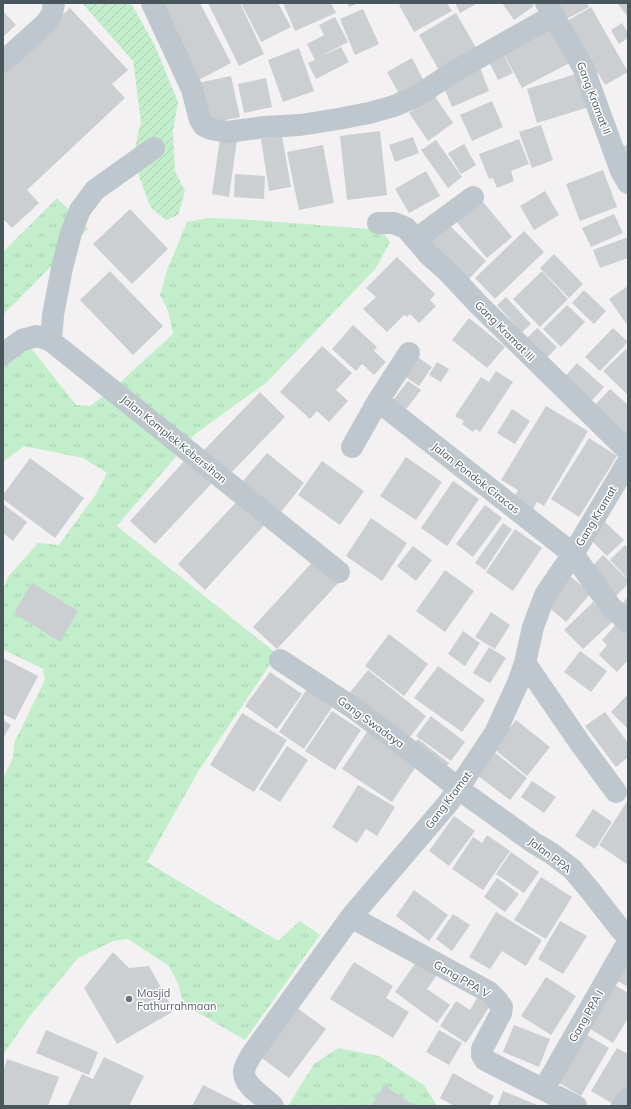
<svg xmlns="http://www.w3.org/2000/svg" width="631" height="1109" viewBox="0 0 631 1109" font-family="Mulish,sans-serif">
<defs>
<pattern id="grass-tufts" width="24" height="20" patternUnits="userSpaceOnUse"><rect width="24" height="20" fill="#c2eecc"/><path d="M3 7l-1-3M5 7V3M7 7l1-3M15 17l-1-3M17 17v-4M19 17l1-3" fill="none" stroke="#a8ceb2"/></pattern>
<pattern id="garden-furrows" width="10" height="10" patternUnits="userSpaceOnUse"><rect width="10" height="10" fill="#c2eecc"/><path d="M-1 1l2-2M0 10L10 0M9 11l2-2" fill="none" stroke="#a8ceb2"/></pattern>
</defs>
<rect width="100%" height="100%" fill="#f3f1f1"/>
<path fill="url(#grass-tufts)" d="M57,198L88,229L3,315V252Z
M207,218L240,219L381,230L390,242L376,268L267,382L195,434L117,526L277,654L199,770L147,862L278,941L300,921L320,935L245,1040L183,1004L179,986L169,966L128,939L113,941L78,958L29,1017L3,1055V778L13,758L14,743L45,680L43,669L4,650L3,644V590L8,577L38,543L59,545L96,494L107,473L83,458L24,446L3,462V361L27,343L76,405L90,406L114,388L173,334L168,311L160,295L167,270L187,222Z
M338,1048L379,1056L424,1085L437,1106H288L314,1064Z"/>
<path fill="url(#garden-furrows)" d="M82,3H131L155,46L178,102L173,131L175,171L185,191L178,215L166,220L151,208L140,179L134,153L141,121L133,61Z"/>
<path fill="#cbcfd2" d="M154,3H200L231,63L195,82Z
M208,3H240L264,54L239,66Z
M241,3H278L291,27L261,42Z
M283,3H331L336,13L295,31Z
M347,3H358L349,7Z
M403,3H447L452,11L414,32L399,5Z
M455,3H478L460,13Z
M502,3H531L534,6L514,20Z
M549,3H587L589,7L559,23Z
M617,3H628V17Z
M591,7L628,72L605,85L598,73L592,77L562,24Z
M70,8L128,70L112,84L125,98L27,190L39,203L12,228L3,219V70Z
M363,9L379,44L355,55L340,19Z
M3,11L16,25L3,37Z
M456,13L478,51L440,72L419,35Z
M335,17L348,42L317,58L341,47L349,62L316,79L308,63L315,60L307,44L324,35L319,25Z
M556,21L575,60L522,88L502,50Z
M622,23L628,33V38L619,44L611,30Z
M299,48L314,91L283,102L268,60Z
M504,55L513,73L498,80L489,62Z
M412,58L426,85L402,99L387,72Z
M479,65L489,91L452,107L441,81Z
M579,73L589,107L537,123L527,89Z
M231,76L240,117L207,124L198,83Z
M266,78L272,107L244,113L238,84Z
M434,95L453,123L428,141L409,113Z
M492,101L503,127L472,141L460,115Z
M541,125L553,160L532,168L519,132Z
M380,131L387,195L347,200L340,136Z
M282,136L291,187L269,191L261,139Z
M413,137L419,153L395,162L389,145Z
M220,138L237,140L229,197L212,194Z
M519,139L529,164L511,171L514,181L497,188L493,178L489,179L479,154Z
M436,140L462,177L448,188L421,150Z
M464,144L476,165L461,174L448,153Z
M628,144V167L618,150Z
M323,145L334,203L299,210L287,152Z
M603,170L617,207L580,221L566,184Z
M426,171L440,196L409,213L395,189Z
M235,174L265,176L264,199L234,197Z
M545,191L559,215L534,230L520,206Z
M479,197L512,237L487,258L454,219Z
M130,209L168,249L132,284L93,244Z
M614,214L623,233L591,247L582,228Z
M444,220L486,261L465,283L422,242Z
M524,231L544,252L495,299L475,278Z
M628,237V258L600,268L593,250Z
M554,254L583,284L569,298L540,268Z
M397,257L435,294L430,300L436,306L419,323L410,314L407,317L404,315L387,332L363,309L376,297L366,288Z
M110,271L163,326L133,355L80,300Z
M542,271L568,299L540,327L513,299Z
M628,286V326L609,299Z
M584,290L606,311L594,324L572,303Z
M506,297L531,324L522,332L497,305Z
M567,305L585,322L561,347L543,329Z
M469,318L505,347L487,368L452,340Z
M353,325L377,347L374,351L386,362L374,375L362,364L356,371L332,349Z
M537,328L557,347L546,359L525,340Z
M613,328L628,342L600,371L585,357Z
M322,346L352,373L336,390L348,401L329,422L317,411L310,419L280,392Z
M626,349L628,350V395L603,371Z
M416,356L432,367L419,386L403,375Z
M437,362L449,369L441,382L429,375Z
M577,363L604,387L588,405L561,381Z
M496,371L513,382L480,432L475,429L473,432L462,424L464,421L455,416L481,377L489,382Z
M408,381L421,390L403,413L390,404Z
M610,389L628,405V442L591,409Z
M260,392L285,417L229,475L204,450Z
M546,406L588,431L544,506L537,502L533,509L514,498L518,490L501,480Z
M512,409L530,421L515,444L497,433Z
M589,438L617,456L579,517L551,499Z
M267,453L304,483L281,512L243,481Z
M406,457L442,482L416,520L380,496Z
M30,458L84,498L55,538L3,499V495Z
M186,459L212,483L155,544L130,521Z
M322,461L364,491L340,525L298,495Z
M453,481L479,499L447,546L421,528Z
M243,495L269,520L205,590L178,564Z
M3,504L27,522L13,541L3,533Z
M485,505L502,518L473,557L456,544Z
M371,518L407,543L382,581L346,556Z
M604,521L624,540L607,556L588,537Z
M503,523L512,529L485,570L475,563Z
M515,529L542,548L513,591L486,572Z
M625,545L628,548V579L610,560Z
M413,546L432,560L416,581L397,566Z
M603,555L628,580V584L615,597L588,570Z
M318,556L342,579L277,649L253,627Z
M445,570L474,591L445,632L416,611Z
M570,576L591,593L566,622L546,605Z
M32,583L78,611L60,642L14,613Z
M628,597V618L618,609Z
M593,602L612,622L583,649L564,630Z
M491,612L510,625L495,649L475,637Z
M620,620L628,627V660L617,672L599,655L607,645L602,640Z
M463,631L480,643L465,666L448,654Z
M389,634L428,664L404,696L365,666Z
M489,647L506,658L490,683L473,673Z
M580,651L607,671L591,692L564,672Z
M3,658L38,676L15,720L3,714Z
M438,666L485,700L462,732L414,698Z
M368,670L426,716L406,742L347,696Z
M270,672L302,694L277,729L245,706Z
M307,689L333,706L304,749L279,732Z
M628,694V729L611,712Z
M332,711L361,730L335,770L305,751Z
M605,712L628,743V757L616,767L585,726Z
M242,713L287,740L254,792L210,765Z
M431,716L465,742L451,761L416,736Z
M3,720L11,725L3,738Z
M516,720L550,747L527,776L493,748Z
M369,729L419,762L392,802L342,769Z
M418,739L449,763L442,772L411,748Z
M287,746L308,760L280,802L259,789Z
M494,752L527,778L510,800L477,775Z
M532,781L556,797L544,813L521,797Z
M358,785L395,807L377,836L366,829L357,843L332,827Z
M628,800V865L599,845Z
M593,809L612,822L595,849L575,836Z
M454,816L475,831L449,866L429,851Z
M487,835L510,851L483,890L452,869L473,837L482,843Z
M511,852L539,872L524,893L496,874Z
M541,877L572,897L546,939L514,920Z
M497,878L519,894L505,912L484,897Z
M414,890L448,915L429,941L396,916Z
M496,912L542,940L526,966L502,951L490,969L469,957Z
M453,914L470,925L452,951L436,939Z
M560,921L587,936L563,974L538,959Z
M113,952L129,968L149,966L174,1011L117,1044L84,988Z
M628,959V987L616,980Z
M417,961L437,975L427,989L450,1005L437,1023L395,992Z
M354,962L393,986L386,998L409,1012L393,1038L330,999Z
M546,977L576,996L551,1035L521,1016Z
M613,984L628,993V1018L613,1043L587,1027Z
M477,998L490,1006L466,1043L440,1026L456,1001L470,1010Z
M296,1007L326,1029L289,1078L259,1056Z
M514,1025L550,1039L539,1067L503,1052Z
M46,1030L98,1052L89,1075L36,1053Z
M439,1030L462,1043L449,1065L426,1052Z
M584,1033L609,1048L581,1096L556,1081Z
M617,1048L628,1054V1090L617,1106L591,1091Z
M104,1057L144,1076L129,1106H67L82,1074L93,1079Z
M7,1059L59,1077L48,1106H3V1072Z
M453,1073L494,1096L489,1106H454L440,1098Z
M203,1085L245,1106H192Z
M384,1085L414,1105V1106H371Z
M503,1091L540,1106H497Z"/>
<g fill="none" stroke-linecap="round" stroke-linejoin="round">
<path stroke="#bdc7cd" stroke-width="22" d="M152,3L192,89L200,120L204,126L211,129L227,132L265,127L300,125L338,119L369,113L394,106L419,95L450,74L554,15
M546,3L583,67L621,171L628,183
M3,62L46,23L52,14L54,3
M378,223H394L406,228L429,255L447,271L478,304L628,451
M417,241L428,230L473,197
M51,341L53,315L62,268L71,233L80,210L95,190L154,148
M3,354L22,340L37,336L51,341L339,572
M378,401L573,554L611,607L628,622
M352,447L378,401L409,353
M280,660L352,707L412,752L467,795L534,843L551,853L572,869L589,889L621,930L628,936
M525,663L580,743L616,792
M351,917L489,992L497,1000L502,1007L501,1013L482,1049V1055L485,1060L576,1106
M544,1089L628,942
M273,1106C264,1096 244,1087 244,1072C244,1066 249,1059 252,1054L351,917L449,802L495,733L518,683L525,663L533,627L545,595L573,554L628,462
M622,1106L628,1098"/>
</g>
<circle fill="#6b7280" stroke="#fff" stroke-width="1.5" cx="129" cy="999" r="4"/>
<g text-anchor="middle" dominant-baseline="central" stroke-width="3" stroke-linejoin="round" paint-order="stroke">
<g font-size="11" fill="#49575d" stroke="#fff">
<text transform="translate(594 98) rotate(69)">Gang Kramat II</text>
<text transform="translate(505 331) rotate(45)">Gang Kramat III</text>
<text transform="translate(174 439) rotate(39)">Jalan Komplek Kebersihan</text>
<text transform="translate(476 478) rotate(38)">Jalan Pondok Ciracas</text>
<text transform="translate(596 516) rotate(-59)">Gang Kramat</text>
<text transform="translate(371 722) rotate(36)">Gang Swadaya</text>
<text transform="translate(448 800) rotate(-53)">Gang Kramat</text>
<text transform="translate(550 855) rotate(37)">Jalan PPA</text>
<text transform="translate(462 979) rotate(30)">Gang PPA V</text>
<text transform="translate(586 1016) rotate(-60)">Gang PPA I</text>
</g>
<g font-size="11" fill="#5b616d" stroke="#fff" text-anchor="start">
<text x="137" y="993">Masjid<tspan x="137" dy="13">Fathurrahmaan</tspan></text>
</g>
</g>
<rect width="631" height="1109" fill="none" stroke="#49575d" stroke-width="8"/>
</svg>
